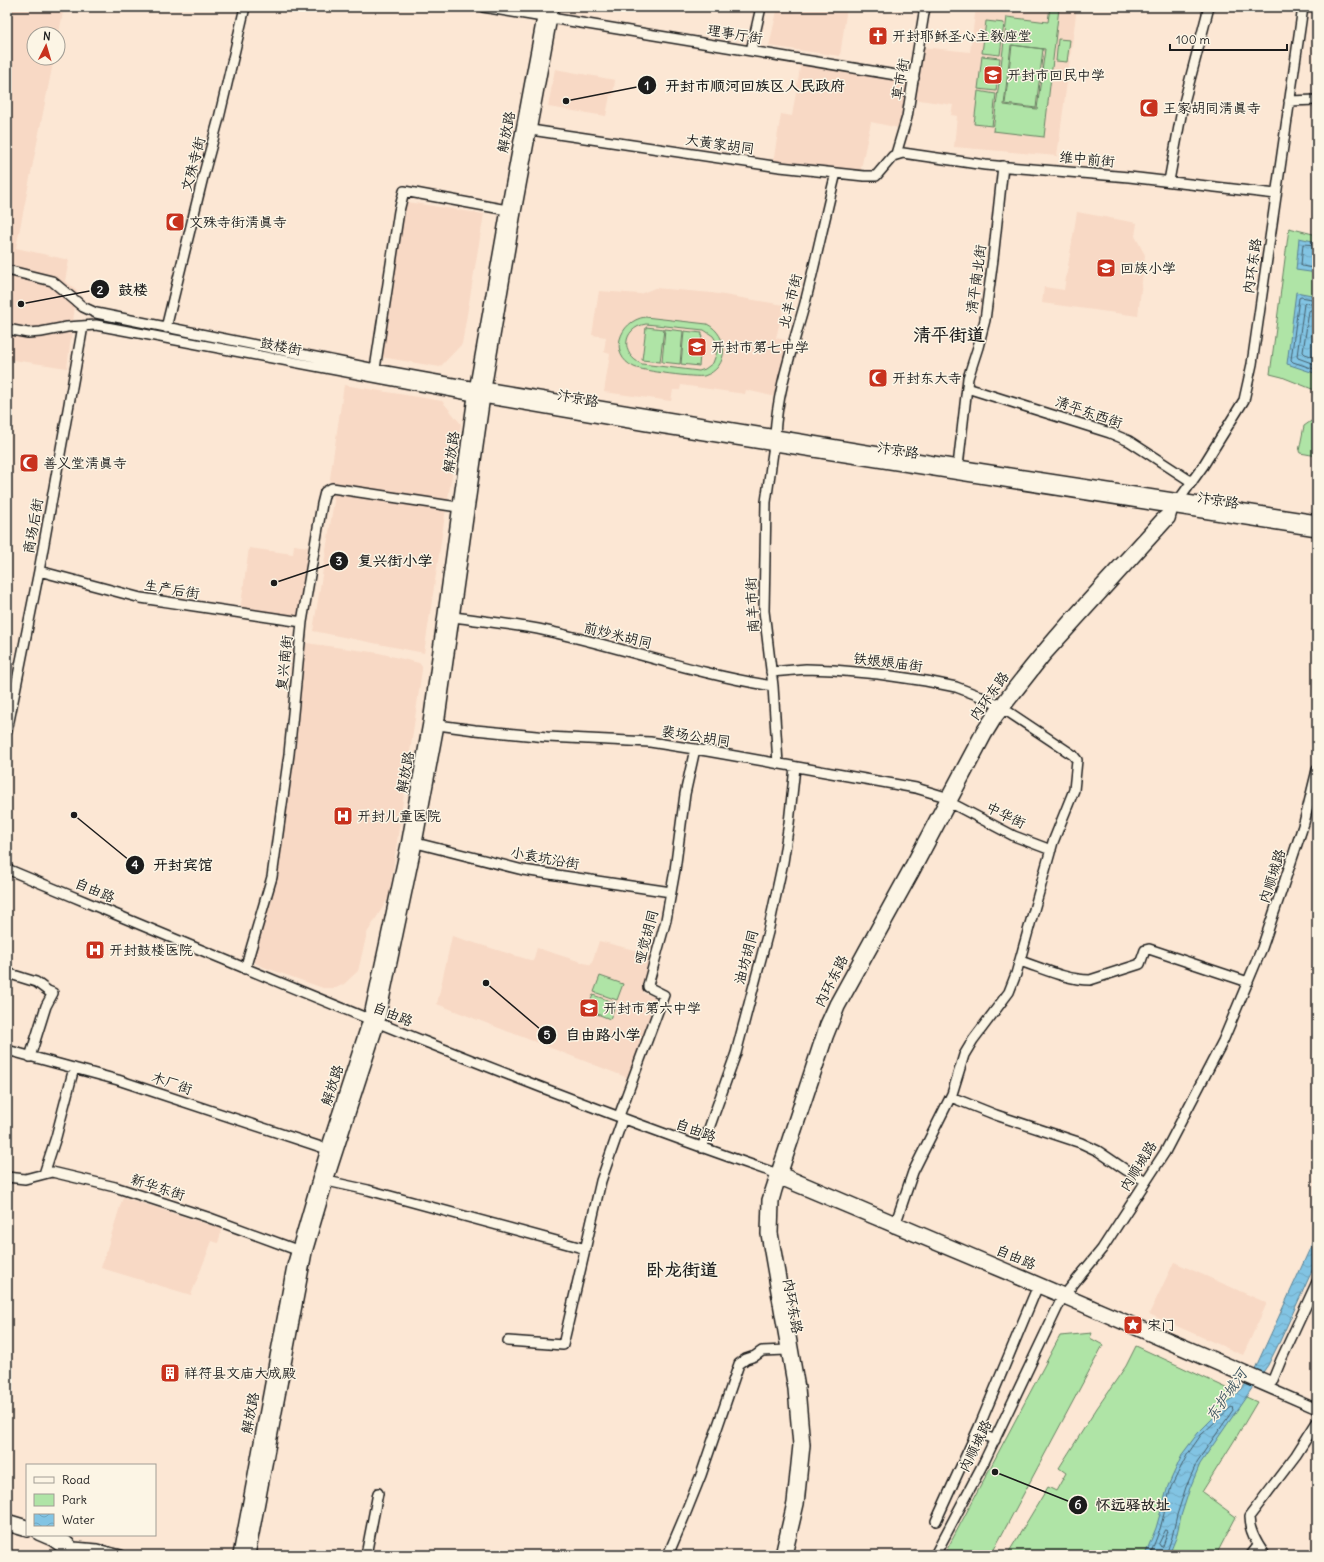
<svg xmlns="http://www.w3.org/2000/svg" width="1324" height="1562" viewBox="0 0 1324 1562" font-family="Delius,'LXGW WenKai TC',sans-serif">
<defs>
<pattern id="water-waves" width="16" height="10" patternUnits="userSpaceOnUse"><rect width="16" height="10" fill="#82c4e3"/><path d="M0 5q4-4 8 0t8 0" fill="none" stroke="#70a8c2"/></pattern>
</defs>
<rect width="100%" height="100%" fill="#fce7d4"/>
<filter id="ink" filterUnits="userSpaceOnUse"><feTurbulence type="fractalNoise" baseFrequency=".025" numOctaves="2"/><feDisplacementMap in="SourceGraphic" scale="8" xChannelSelector="R" yChannelSelector="G"/><feConvolveMatrix kernelMatrix="1 2 1 2 8 2 1 2 1" color-interpolation-filters="sRGB"/></filter>
<g filter="url(#ink)">
<path fill="#f8d9c5" d="M7,7H64L58,38V34H34V58H54L16,248L69,260L65,281L77,290L67,368L7,359Z
M773,7H847L840,56L769,46L777,11L773,10Z
M976,7H1077L1057,156L954,147L957,116L951,115L953,105L913,99L922,47L970,52Z
M801,62L910,81L906,103L899,128L871,122L860,173L773,163L781,114L792,116Z
M555,69L615,80L613,96L610,95L606,116L548,107Z
M407,202L484,214L462,344L440,367L381,357L401,214Z
M1077,212L1137,223L1135,236L1145,255L1138,316L1042,303L1044,287L1064,290Z
M655,288L712,293L784,305L776,338L791,341L776,397L746,390L745,394L681,385L680,390H673L671,401L604,392L610,354L604,352L606,337L592,335L599,291L640,294Z
M344,385L442,401L461,424L445,515L424,653L313,631L334,501L330,478Z
M294,545L308,547L299,619L240,611L249,548L293,554Z
M306,643L379,653L419,663L422,666V670L389,897L367,933L358,971L344,984L336,988H323L261,966L255,963L253,953L275,876L294,755L300,681Z
M452,936L533,961L537,948L591,965L599,941L654,955L643,993L661,999L631,1079L437,1004Z
M123,1197L222,1229L218,1243L212,1241L191,1295L101,1268Z
M1174,1262L1267,1303L1243,1355L1149,1314Z"/>
<path fill="#afe4a6" stroke="#668061" fill-rule="evenodd" d="M1050,7L1059,8L1044,137L993,131L1007,17L1048,22ZM1011,45L1045,49L1037,109L1004,105Z
M986,21L1004,23L1000,55L982,53Z
M1058,39L1070,40L1067,62L1056,61Z
M1012,45L1043,49L1036,108L1005,104Z
M982,56L1000,58L996,91L978,89Z
M978,91L996,94L992,126L974,124Z
M1289,228L1317,235V391L1282,377L1270,374Z
M645,317L707,324C729,335 730,368 704,376C697,378 642,371 634,367C608,355 619,321 645,317ZM646,324L704,330L713,336L716,341L717,352L713,363L705,369L699,371L642,364C620,355 622,328 646,324Z
M646,327L664,329L660,362L642,360Z
M665,329L683,331L680,364L662,362Z
M684,331L702,333L699,366L681,364Z
M1317,404V456L1300,453L1299,451L1304,426L1314,419Z
M600,976L623,984L617,1000L594,992Z
M593,995L616,1003L610,1019L587,1010Z
M1092,1333L1090,1338L1103,1345L991,1555H944L1060,1336Z
M1136,1346L1257,1402L1234,1441L1202,1492L1236,1517L1216,1555H1007L1048,1487L1056,1491L1066,1473L1059,1468L1097,1408L1126,1366Z"/>
<path fill="url(#water-waves)" stroke="#598193" d="M1299,238L1317,242V273L1296,270Z
M1296,292L1317,296V374L1287,364Z
M1317,1233V1260L1280,1341L1268,1365L1200,1464L1190,1488L1181,1516L1176,1538L1169,1555H1145L1156,1528L1168,1486L1183,1453L1198,1433L1242,1389L1254,1371Z"/>
<g fill="none" stroke-linecap="round" stroke-linejoin="round">
<path stroke="#455f6c" stroke-width="1" d="M1317,245L1303,244L1301,265L1302,266L1317,269
M1317,300L1301,297L1299,298L1291,360L1293,362L1317,370
M1317,305L1305,303L1304,304L1297,356L1298,358L1317,365
M1317,311L1310,310L1309,311L1303,352L1305,354L1317,358
M1166,1530L1168,1531L1163,1546L1161,1547L1159,1544Z
M1150,1555L1160,1529L1171,1487L1187,1455L1201,1435L1230,1408L1232,1407L1233,1410L1197,1462L1186,1487L1177,1515L1172,1537L1166,1555"/>
<g stroke="#1c1c1c" stroke-width="12">
<path id="minor" d="M483,7L543,17
M551,18L914,78
M751,51L761,7
M1289,101L1317,100
M531,130L780,167L864,176H876L893,156L903,153L985,165L1129,177L1276,194
M896,154L907,117L925,7
M1169,181L1182,110L1209,7
M7,270L52,281L83,307L96,313L375,369L476,387
M166,328L203,177L219,118L245,7
M7,329L28,333L41,332L67,327L96,325L474,396
M375,369L399,211L404,191L507,210
M967,388L1110,433L1129,441L1192,482
M775,436C777,390 793,347 805,303C816,260 825,216 836,173
M774,445L766,502L764,611L773,686L778,764
M958,466L968,378L978,347L985,320L993,259L1003,166
M39,571L141,598L302,622
M454,617C482,621 510,624 538,629C617,645 693,674 773,686
M771,672L806,669L833,670L878,674L926,681L956,687L977,695L998,705
M438,725L475,730L547,737L650,742L707,751L916,788L946,797
M7,731L39,571L83,326
M951,803L1014,836L1051,850
M416,843L523,870L671,892
M7,869C261,975 514,1083 775,1173L780,1180L1062,1298L1317,1409
M1020,961C1042,968 1066,980 1090,980L1140,964L1145,950L1149,949L1248,982
M245,969L272,877L289,754L302,622L322,504L325,492L332,488L458,507
M7,973L36,982L48,991L53,993L46,1006L30,1057
M7,1050L118,1080L327,1149
M951,1097L996,1115L1081,1143L1098,1151L1126,1170L1146,1181
M619,1116L664,995L648,987V985L666,920L675,870L685,794L695,749
M702,1148L736,1053L768,932L783,862L789,823L795,767
M778,1173H783L1270,1381
M44,1174L56,1137L74,1068
M7,1177L25,1179L52,1172L115,1187L207,1217L297,1250
M327,1181L368,1190L586,1249
M894,1228L913,1172L952,1094L964,1055L973,1040L1009,992L1016,974L1053,842L1074,790L1077,760L1073,755L1004,709
M508,1341L563,1345L601,1181L623,1118
M1272,1382L1281,1360L1317,1282
M977,1432L995,1440
M7,1519L27,1525
M936,1521L979,1427L1037,1288
M7,1526L27,1532
M38,1535L52,1541L72,1555
M56,1535L67,1541L82,1555
M74,1547L97,1549L121,1555
M366,1555L378,1493
M668,1555L685,1515L701,1475L739,1364L746,1359L755,1356L762,1351L787,1350
M780,1555L792,1503L798,1445L793,1389L766,1234L767,1200L825,1024L834,1004L908,869L981,731C1031,655 1100,586 1161,518L1173,508
M787,1555L799,1504L805,1445L800,1388L773,1233L774,1201L777,1190L828,1037L840,1007L914,873L987,735L998,717L1045,657L1170,519L1173,508L1203,466L1244,400L1252,364L1303,7
M935,1555L984,1462L1062,1298L1102,1249L1165,1152L1223,1041L1262,948L1282,889L1304,823L1317,770
M1251,1555L1258,1546
M1265,1555C1257,1544 1249,1531 1249,1517L1296,1455L1317,1422"/>
</g>
<g stroke="#1c1c1c" stroke-width="14">
<path id="major" d="M478,387L958,466L1317,521
M477,396L647,425L1317,530
M239,1555L293,1266L327,1149L369,1020L408,840L429,723L474,396L507,210L545,7
M249,1555L306,1252L327,1181L378,1024L416,843L438,725L485,389L515,212L553,7"/>
</g>
<use href="#minor" stroke="#fcf5e5" stroke-width="9"/>
<use href="#major" stroke="#fcf5e5" stroke-width="11"/>
</g>
</g>
<defs>
<g id="church-square" transform="scale(1)"><rect x="-9" y="-9" width="18" height="18" rx="4" fill="#c8321e" stroke="#fcf5e5"/><path d="M-1.2-6h2.4v3.5h3.3v2.4h-3.3V6h-2.4V-.1h-3.3v-2.4h3.3Z" fill="#fff"/></g>
<g id="school-square" transform="scale(1)"><rect x="-9" y="-9" width="18" height="18" rx="4" fill="#c8321e" stroke="#fcf5e5"/><path d="M0-5L7-2L0 1L-7-2ZM-4 1L0 2.5L4 1V4Q0 6-4 4Z" fill="#fff"/></g>
<g id="mosque-square" transform="scale(1)"><rect x="-9" y="-9" width="18" height="18" rx="4" fill="#c8321e" stroke="#fcf5e5"/><path d="M3.5-4.9A6 6 0 1 0 3.5 4.9A5 5 0 1 1 3.5-4.9Z" fill="#fff"/></g>
<g id="hospital-square" transform="scale(1)"><rect x="-9" y="-9" width="18" height="18" rx="4" fill="#c8321e" stroke="#fcf5e5"/><path d="M-5-5h3v3.5h4V-5h3V5h-3V1.5h-4V5h-3Z" fill="#fff"/></g>
<g id="sight-square" transform="scale(1)"><rect x="-9" y="-9" width="18" height="18" rx="4" fill="#c8321e" stroke="#fcf5e5"/><path d="M0-6L1.8-2.2L6-1.7L2.9 1.2L3.7 5.4L0 3.3L-3.7 5.4L-2.9 1.2L-6-1.7L-1.8-2.2Z" fill="#fff"/></g>
<g id="building-square" transform="scale(1)"><rect x="-9" y="-9" width="18" height="18" rx="4" fill="#c8321e" stroke="#fcf5e5"/><path d="M-4-6H4V6H1V3H-1V6H-4ZM-2.5-4.3h1.7v1.8h-1.7ZM.8-4.3h1.7v1.8H.8ZM-2.5-1h1.7V.8h-1.7ZM.8-1h1.7V.8H.8Z" fill="#fff"/></g>
</defs>
<g fill-rule="evenodd">
<use href="#church-square" x="878" y="36"/>
<use href="#school-square" x="993" y="75"/>
<use href="#mosque-square" x="1149" y="108"/>
<use href="#mosque-square" x="175" y="222"/>
<use href="#school-square" x="1106" y="268"/>
<use href="#school-square" x="697" y="347"/>
<use href="#mosque-square" x="878" y="378"/>
<use href="#mosque-square" x="29" y="463"/>
<use href="#hospital-square" x="343" y="816"/>
<use href="#hospital-square" x="95" y="950"/>
<use href="#school-square" x="589" y="1008"/>
<use href="#sight-square" x="1133" y="1325"/>
<use href="#building-square" x="170" y="1373"/>
</g>
<g text-anchor="middle" dominant-baseline="central" stroke-width="3" stroke-linejoin="round" paint-order="stroke">
<g font-size="14" fill="#1c1c1c" stroke="#fcf5e5">
<text transform="translate(735 34) rotate(9)">理事厅街</text>
<text transform="translate(900 79) rotate(-80)">草市街</text>
<text transform="translate(506 132) rotate(-79)">解放路</text>
<text transform="translate(720 144) rotate(8)">大黄家胡同</text>
<text transform="translate(1087 159) rotate(5)">维中前街</text>
<text transform="translate(193 164) rotate(-75)">文殊寺街</text>
<text transform="translate(1252 266) rotate(-82)">内环东路</text>
<text transform="translate(976 279) rotate(-82)">清平南北街</text>
<text transform="translate(790 301) rotate(-76)">北羊市街</text>
<text transform="translate(281 346) rotate(11)">鼓楼街</text>
<text transform="translate(578 398) rotate(10)">汴京路</text>
<text transform="translate(1089 412) rotate(19)">清平东西街</text>
<text transform="translate(898 450) rotate(9)">汴京路</text>
<text transform="translate(451 452) rotate(-82)">解放路</text>
<text transform="translate(1218 500) rotate(9)">汴京路</text>
<text transform="translate(33 526) rotate(-80)">商场后街</text>
<text transform="translate(172 589) rotate(9)">生产后街</text>
<text transform="translate(752 605) rotate(-93)">南羊市街</text>
<text transform="translate(618 635) rotate(14)">前炒米胡同</text>
<text transform="translate(888 662) rotate(7)">铁娘娘庙街</text>
<text transform="translate(284 663) rotate(-84)">复兴南街</text>
<text transform="translate(989 696) rotate(-54)">内环东路</text>
<text transform="translate(696 736) rotate(9)">裴场公胡同</text>
<text transform="translate(405 772) rotate(-80)">解放路</text>
<text transform="translate(1006 815) rotate(26)">中华街</text>
<text transform="translate(545 858) rotate(10)">小袁坑沿街</text>
<text transform="translate(1272 876) rotate(-72)">内顺城路</text>
<text transform="translate(95 890) rotate(23)">自由路</text>
<text transform="translate(646 937) rotate(-75)">哑觉胡同</text>
<text transform="translate(746 957) rotate(-75)">油坊胡同</text>
<text transform="translate(831 981) rotate(-63)">内环东路</text>
<text transform="translate(393 1014) rotate(22)">自由路</text>
<text transform="translate(172 1083) rotate(19)">木厂街</text>
<text transform="translate(332 1085) rotate(-72)">解放路</text>
<text transform="translate(696 1130) rotate(20)">自由路</text>
<text transform="translate(1138 1166) rotate(-58)">内顺城路</text>
<text transform="translate(158 1187) rotate(18)">新华东街</text>
<text transform="translate(1016 1257) rotate(23)">自由路</text>
<text transform="translate(793 1306) rotate(80)">内环东路</text>
<text transform="translate(250 1413) rotate(-79)">解放路</text>
<text transform="translate(975 1446) rotate(-64)">内顺城路</text>
</g>
<g font-size="14" fill="#1c1c1c" stroke="#fcf5e5" text-anchor="start">
<text x="892" y="36">开封耶稣圣心主教座堂</text>
<text x="1007" y="75">开封市回民中学</text>
<text x="1163" y="108">王家胡同清真寺</text>
<text x="189" y="222">文殊寺街清真寺</text>
<text x="1120" y="268">回族小学</text>
<text x="711" y="347">开封市第七中学</text>
<text x="892" y="378">开封东大寺</text>
<text x="43" y="463">善义堂清真寺</text>
<text x="357" y="816">开封儿童医院</text>
<text x="109" y="950">开封鼓楼医院</text>
<text x="603" y="1008">开封市第六中学</text>
<text x="1147" y="1325">宋门</text>
<text x="184" y="1373">祥符县文庙大成殿</text>
</g>
<g font-size="15" font-style="italic" fill="#405762" stroke="#fcf5e5">
<text transform="translate(1226 1395) rotate(-55)">东护城河</text>
</g>
<g font-size="18" font-weight="bold" fill="#1c1c1c" stroke="#fcf5e5">
<text x="949" y="334">清平街道</text>
<text x="682" y="1269">卧龙街道</text>
</g>
</g>
<path fill="none" stroke="#1c1c1c" stroke-width="1.5" d="M566 101L647 85M21 304L100 289M274 583L339 561M74 815L135 865M486 983L547 1035M995 1472L1078 1505"/>
<g fill="#1c1c1c" stroke="#fcf5e5" stroke-width="1.5">
<circle cx="566" cy="101" r="4"/>
<circle cx="21" cy="304" r="4"/>
<circle cx="274" cy="583" r="4"/>
<circle cx="74" cy="815" r="4"/>
<circle cx="486" cy="983" r="4"/>
<circle cx="995" cy="1472" r="4"/>
<circle cx="647" cy="85" r="10"/>
<circle cx="100" cy="289" r="10"/>
<circle cx="339" cy="561" r="10"/>
<circle cx="135" cy="865" r="10"/>
<circle cx="547" cy="1035" r="10"/>
<circle cx="1078" cy="1505" r="10"/>
</g>
<g font-size="12" text-anchor="middle" font-weight="bold" fill="#fff">
<text x="647" y="90">1</text>
<text x="100" y="294">2</text>
<text x="339" y="565">3</text>
<text x="135" y="869">4</text>
<text x="547" y="1039">5</text>
<text x="1078" y="1509">6</text>
</g>
<g font-size="15" text-anchor="middle" font-weight="bold" fill="#1c1c1c" stroke="#fcf5e5" stroke-width="3" stroke-linejoin="round" paint-order="stroke">
<text x="755" y="91">开封市顺河回族区人民政府</text>
<text x="133" y="295">鼓楼</text>
<text x="395" y="566">复兴街小学</text>
<text x="183" y="870">开封宾馆</text>
<text x="603" y="1040">自由路小学</text>
<text x="1133" y="1510">怀远驿故址</text>
</g>
<rect width="1324" height="1562" fill="none" stroke="#fcf5e5" stroke-width="24"/>
<rect x="12" y="12" width="1300" height="1538" fill="none" stroke="#1c1c1c" stroke-width="1.5" filter="url(#ink)"/>
<rect x="26" y="1464" width="130" height="72" fill="#fcf5e5" stroke="#a29e95"/>
<rect x="34" y="1477" width="20" height="6" fill="#fcf5e5" stroke="#a29e95"/>
<text x="62" y="1484" font-size="12" fill="#1c1c1c">Road</text>
<rect x="34" y="1494" width="20" height="12" fill="#afe4a6" stroke="#a29e95"/>
<text x="62" y="1504" font-size="12" fill="#1c1c1c">Park</text>
<rect x="34" y="1514" width="20" height="12" fill="url(#water-waves)" stroke="#a29e95"/>
<text x="62" y="1524" font-size="12" fill="#1c1c1c">Water</text>
<g transform="translate(46 46) rotate(5)"><circle r="19" fill="#fcf5e5" stroke="#a29e95"/>
<path d="M0-3L7 15L0 10L-7 15Z" fill="#c8321e"/>
<text y="-6" font-size="11" font-weight="bold" text-anchor="middle" fill="#1c1c1c">N</text>
</g>
<path d="M1170 44v6h117v-6" fill="none" stroke="#1c1c1c" stroke-width="2"/>
<text x="1176" y="44" font-size="12" fill="#1c1c1c" stroke="#fcf5e5" stroke-width="3" paint-order="stroke">100 m</text>
</svg>
